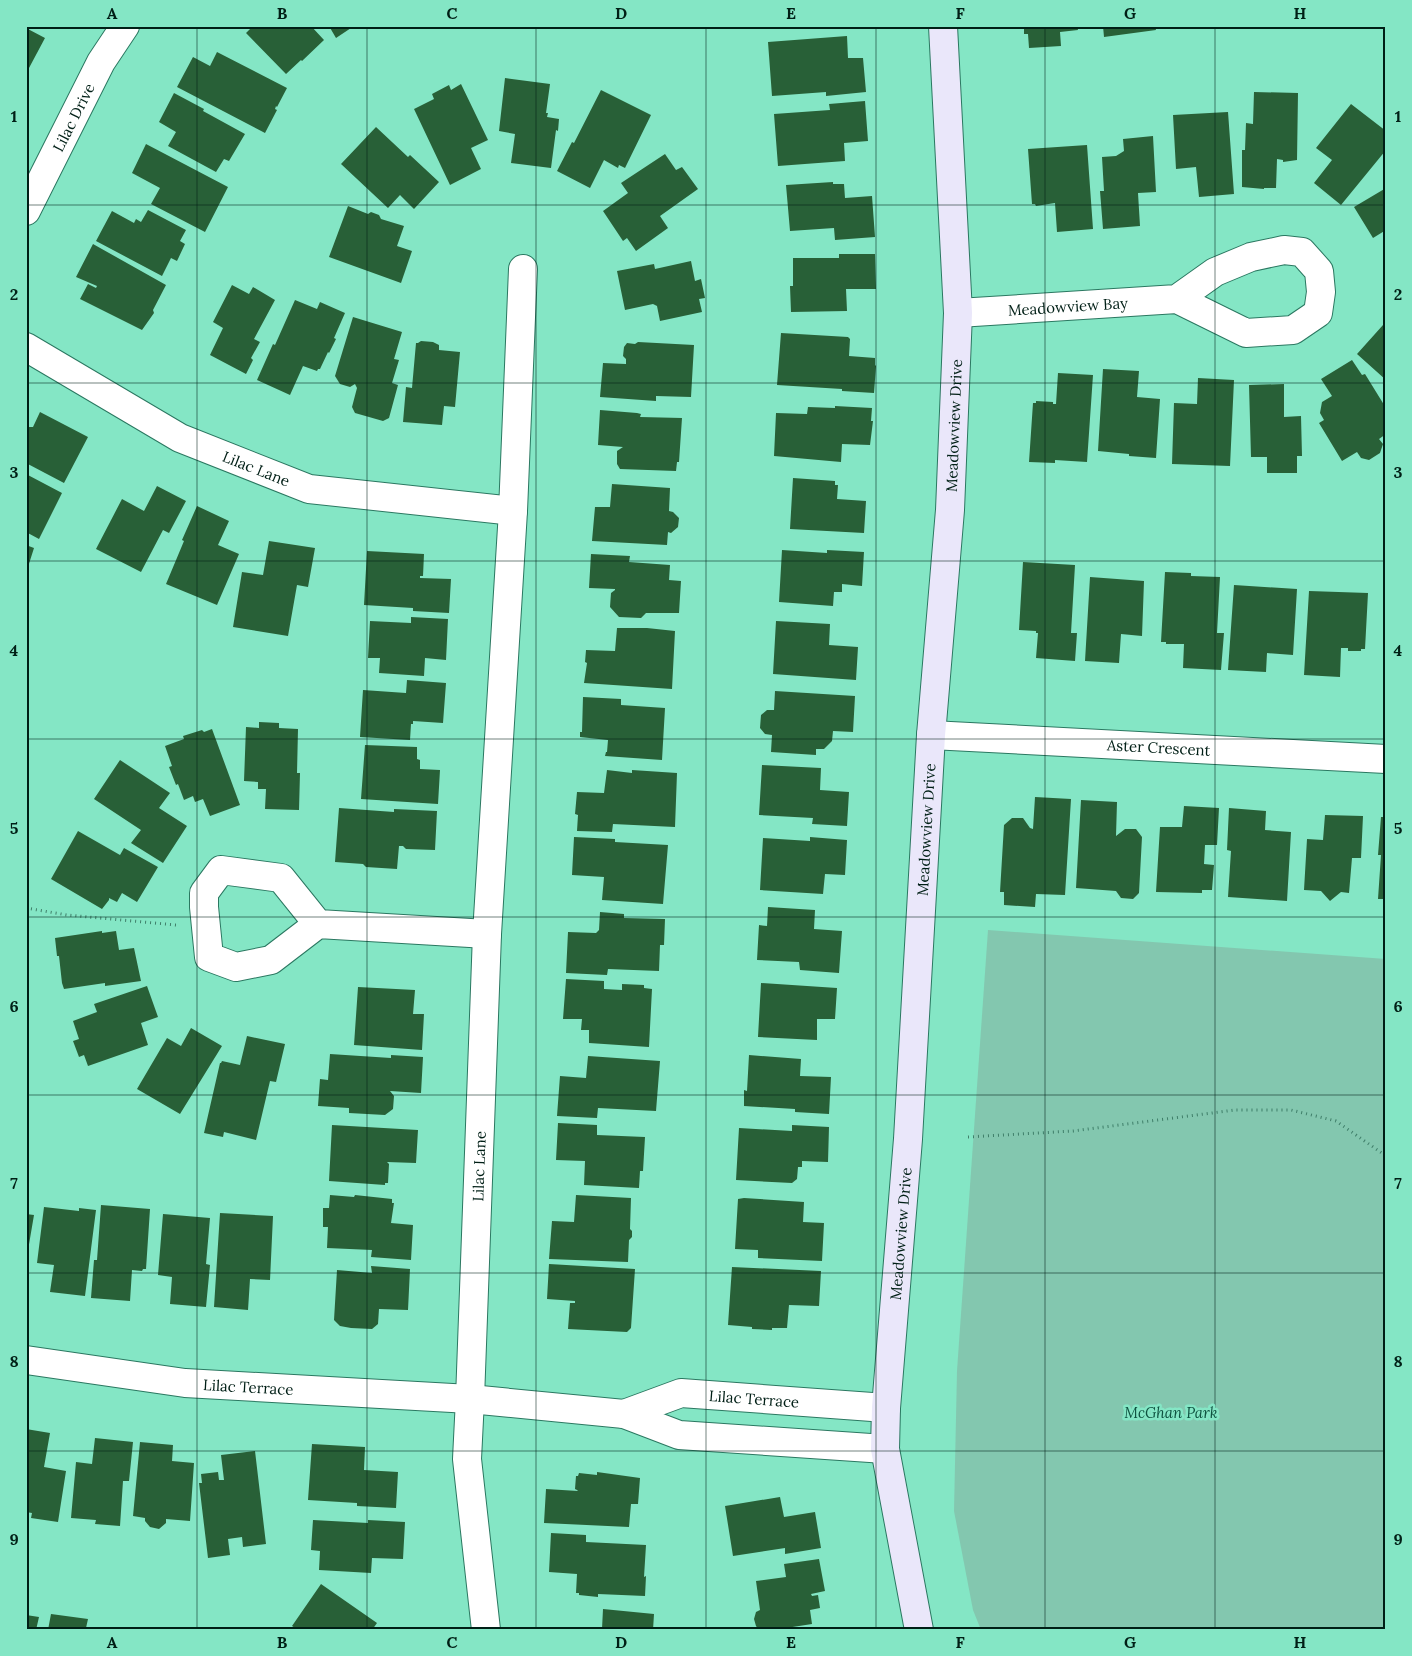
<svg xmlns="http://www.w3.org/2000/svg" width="1412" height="1656" viewBox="0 0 1412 1656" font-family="Lora,serif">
<rect width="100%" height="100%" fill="#84e6c5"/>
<path fill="#83c7af" d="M988,930L1386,959V1630H981L973,1610L954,1511L957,1371Z"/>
<path fill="#286037" d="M253,26H311L324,40L302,61L301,60L286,74L246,33Z
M329,26H354L336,38Z
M1024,26H1077L1078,30L1060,32L1061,46L1029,48L1028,34H1024Z
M1103,26H1155L1156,30L1104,37Z
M26,28L45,38L29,68L26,66Z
M847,36L848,58H863L866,92L826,96V92L772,96L768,42Z
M217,52L287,88L277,107L276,106L275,109L277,110L265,133L177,87L193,57L210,66Z
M505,78L550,84L546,113H548L547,117L559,119L558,131L556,130L551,168L511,163L515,134L499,131Z
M461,84L488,140L471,148L481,169L450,185L414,109L434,99L432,94L449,85L451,90Z
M601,90L651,115L625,168L619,165L618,168L604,160L590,188L557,171L572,142L574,143Z
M1254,92L1298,93L1297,160L1283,162V160L1277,159L1276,188H1264V189L1242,187V150H1245L1246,123L1253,124Z
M174,93L204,109L203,111L245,134L229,161L224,159L216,172L168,146L176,132L159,122Z
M865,101L868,141L844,143L845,161L778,166L774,114L830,110L829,104Z
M1351,104L1386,131V150L1341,205L1314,183L1332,160L1316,148Z
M1228,112L1234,194L1199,197L1196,167L1176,169L1173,115Z
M376,127L408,157L410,155L439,182L414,209L400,195L388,208L341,164Z
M1153,136L1156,192L1138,193L1140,226L1103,229L1100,191H1104L1102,157L1116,156L1124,151L1123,139Z
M146,144L228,187L205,232L151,204L160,188L132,173Z
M1087,145L1093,229L1057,232L1055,203L1036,206L1035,204H1032L1028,149Z
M665,154L676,170L682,167L698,189L660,216L668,228L636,251L627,238L623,241L603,211L628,193L621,183Z
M833,182V184H844L845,198L872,196L875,237L835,240L834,228L790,231L786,185Z
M1386,188V230L1373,238L1354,207Z
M348,206L368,214L371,212L379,215L381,219L404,226L397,246L412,251L401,283L329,257Z
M148,210L186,230L180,241L185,244L177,261L171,258L162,276L96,241L112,211L134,223L136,219L141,222Z
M93,244L166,285L153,310L154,313L142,330L80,299L88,284L96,288L97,286L76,277Z
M839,254H875L876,289H846L847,311L791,312L790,286H793V258H839Z
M691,261L695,281L701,279L705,298L699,299L702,312L660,321L657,306L653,304L625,310L617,271L654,264L655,269Z
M232,285L249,294L253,287L275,300L254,339L260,342L251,358L253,360L246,374L210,355L223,328L213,322Z
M295,300L317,309L320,302L345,313L334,338L336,339L329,353L328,352L320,369H318L317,371L303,366L290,395L257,380L273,344L275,345Z
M353,317L402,332L394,359L399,360L392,383L398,385L389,418L383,421L355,413L352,407L357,388L355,384L350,387L340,384L335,376Z
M1383,325L1386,328V380L1357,354Z
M781,333L848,337L850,339L849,356L875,358V365L876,366L874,393L842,391V389L777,385Z
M421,341L433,342L439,345V350L460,352L455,407L444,406L442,425L403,422L406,387L412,388L416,343H418Z
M638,342L694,345L691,397L656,396V401L600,397L603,363L626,364V359L623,356L624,347L627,343L635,344Z
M1352,360L1362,375L1365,374L1386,408V434L1379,439L1383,444L1380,453L1369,460L1361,458L1357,452L1342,461L1319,423L1324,420L1320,413L1322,402L1332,396L1321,379Z
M1103,369L1139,371L1137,397L1160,399L1156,458L1129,456V454L1098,451Z
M1058,373L1093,375L1087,462L1055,460V463L1029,462L1033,403H1036V401L1053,402V404H1056Z
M1198,378L1234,380L1230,466L1172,464L1174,403L1197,404Z
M1284,384V417L1301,416L1302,456H1297V473H1267V457H1251L1249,385Z
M835,406L872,408L871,421H873L870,445L842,444L841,462L774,456L776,413L807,414L808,407L835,408Z
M600,410L637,413L641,414L640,417L682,418L679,462H677L676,471L620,469L617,464V451L623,447L598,445Z
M40,412L88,437L64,483L26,463V424L29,427H33Z
M26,474L62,493L39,539L26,532Z
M793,478L835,481V485H838L837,499L866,501L864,533L790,529Z
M612,484L670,488L669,511L673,512L679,518L678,527L671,533L668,532L667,545L592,541L595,507H610Z
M157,486L186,501L169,533L163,530L141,572L96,549L122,499L144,511Z
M197,506L229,521L218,545L239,554L217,605L166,584L184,541L182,540Z
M269,541L315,548L308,587L297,585L288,636L233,627L242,572L263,575Z
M26,545L34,548L27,570H26Z
M782,550L827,553V550L864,552L862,586L842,584V592H834L833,606L779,602Z
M367,551L424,554L423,576H420V578L451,579L449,613L413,611V608L364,605Z
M591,554L630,556L629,562L670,565L669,580L681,581L679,613H646L641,618L619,617L610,607L611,593L615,590V589L589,588Z
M1023,562L1075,565L1071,633H1077L1075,661L1036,658L1038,633H1036V631L1019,630Z
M1165,572L1191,573V576L1220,577L1217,633H1224L1221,670L1183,668L1184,644H1166V642H1161Z
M1090,577L1144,581L1142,636L1121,634L1119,663L1085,661Z
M1234,585L1297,589L1293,655L1267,653L1266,672L1228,670Z
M1309,591L1368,593L1365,649H1361V651H1348V648H1341L1340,677L1304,675Z
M411,617L448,619L446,660L425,658L424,676L379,673L380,658H368L370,621L411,623Z
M776,621L830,624L829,645L858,647L856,680L773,674Z
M617,628H647L675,631L672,689L584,683L587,663L585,662L586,650L615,651Z
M407,680L446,683L443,723L413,721V724H411L410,740L360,737L363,690L406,693Z
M775,691L855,696L853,732L833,731L832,741L824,749H816V755L771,752L772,735L765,734L760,728L761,715L767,710H774Z
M583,697L621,699V705L665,708L662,760L605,756L606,752H607L608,740L580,737V732H582Z
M259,722L279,723V728L298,729L297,773H300L299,810L265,809L266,789H258V782L244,781L246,727L259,728Z
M212,729L240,805L210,816L203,799L195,802L193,796L184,800L178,784L176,785L169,767L172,766L165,746L184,739L183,736L202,730L204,732Z
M365,745L417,747V759L420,760V769L440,770L438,804L361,799Z
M120,760L170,793L159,808L187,826L163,863L131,843L141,830L94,799Z
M762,765L821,768L820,790L849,792L847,826L812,824L813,818L759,815Z
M607,770L632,773V770L677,773L675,827L613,824L612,832L577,831L578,815L575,814L577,792L604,793Z
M1035,797L1071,799L1065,895L1036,894L1035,907L1004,905V892H1000L1004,825L1012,818H1023L1030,828L1033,829Z
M1081,800L1117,802L1116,836L1125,829H1136L1142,837L1139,893L1133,899L1121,898L1116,891L1076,888Z
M1184,806L1219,808L1217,845H1205L1204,864L1214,865L1212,890H1202V893L1156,892L1160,827H1182Z
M339,808L394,812V809L437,811L435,850L406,849L403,846H399L397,869L366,867L363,864L335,862Z
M1229,808L1266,811L1265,830L1291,832L1287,901L1228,897L1231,851L1227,850Z
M1325,815L1363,816L1361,858H1352L1349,893L1341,892L1330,901L1321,891L1304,890L1307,839L1323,840Z
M1381,817H1386V899H1378L1381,855H1378Z
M78,831L120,855L124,848L158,867L137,902L122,893L117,902L109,898V900L102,909L51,879Z
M574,837L615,839V842L668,845L663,904L602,900L604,877L572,875Z
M810,837L847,840L845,875L825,874L823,894L760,890L763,838L810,841Z
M768,907L815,910L814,929L842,931L839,973L800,970L799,962L757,960L759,925L767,926Z
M600,912L624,914V918L665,919L664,945H660L659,971L608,969L607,975L566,973L568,932L596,933L599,930Z
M102,931V933L116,931L119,950L134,948L141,981L105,986V983L64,989L62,983L59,956H57L55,938Z
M566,979L604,981V989L622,990V984L644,985V988L652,989L649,1047L589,1043V1030H581L582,1019H563Z
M761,983L837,988L835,1019H817V1040L758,1037Z
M147,986L158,1017L141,1023L148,1045L88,1066L84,1055L79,1057L73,1041L79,1039L73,1021L97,1012L94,1004Z
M358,987L415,990L413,1014H424L422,1050L354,1045Z
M191,1028L222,1046L180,1114L137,1089L167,1038L181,1046Z
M247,1036L285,1044L276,1082L270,1081L256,1140L224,1132L223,1137L204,1133L220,1063H221L222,1061L240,1065Z
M330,1054L391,1058V1055L423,1057L421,1093L390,1091L394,1096L393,1109L385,1115L349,1113V1108L318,1106L320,1079L328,1080Z
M749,1055L801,1059L800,1076L831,1077L829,1114L795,1112V1109L744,1106V1090L747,1091Z
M588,1056L660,1061L656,1111L598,1108L597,1118L557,1116L560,1076L586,1078Z
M558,1123L597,1125V1135L645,1137L643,1171H640L639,1188L584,1185L585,1161L556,1160Z
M332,1125L418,1130L416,1163L387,1162L389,1164L388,1183H385V1185L329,1181Z
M792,1125L829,1127L828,1162L802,1161V1167H798L797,1179L792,1183L736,1180L739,1128L792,1131Z
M330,1195L354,1197L355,1195L392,1199V1203H394L391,1223L413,1225L411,1260L371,1257L372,1250L327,1248L328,1227H323V1208H329Z
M576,1195L631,1198L630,1229L632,1231V1237L629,1240L628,1262L549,1259L552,1221L574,1222Z
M744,1198L804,1202L803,1222L824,1223L822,1261L758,1258V1250L735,1249L738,1199Z
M101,1205L150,1209L146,1269H143L142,1271L132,1270L130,1301L91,1298L94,1260H97Z
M44,1207L79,1211V1208L96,1210L85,1296L50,1292L54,1265L37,1263Z
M220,1213L273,1216L270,1280L250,1279L248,1310L214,1307Z
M26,1214L34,1215L27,1256H26Z
M163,1214L210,1218L206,1264L210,1265L206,1307L170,1304L172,1277L158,1275Z
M549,1264L635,1269L631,1328L627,1332L568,1329L570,1303H575V1301L547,1299Z
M371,1266L410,1269L408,1310L379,1309L378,1324L372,1329L351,1328L340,1326L334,1320L337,1270L372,1273Z
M732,1267L821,1271L819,1306L789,1305L787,1328H772V1330L752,1329V1327L728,1325Z
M26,1429L50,1433L44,1467L66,1471L58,1522L31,1518L32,1513L26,1512Z
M95,1438L133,1442L129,1481H123L120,1526L95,1524L96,1520L71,1518L76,1462L92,1464Z
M140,1442L173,1445L172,1461L194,1463L190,1521L166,1519V1523L159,1529L150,1527L145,1521V1518L133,1516Z
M312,1444L365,1447L364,1470L398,1472L396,1508L357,1506V1503L308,1500Z
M255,1451L266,1544L243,1547L242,1537L228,1539L230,1555L208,1558L199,1483H202L201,1474L218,1472L219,1480H224L221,1455Z
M597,1472L640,1478L638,1504H631L629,1527L544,1523L546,1489L578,1491L577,1490L575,1489L576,1476H578L579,1473L597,1475Z
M780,1497L784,1517L815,1512L821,1548L785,1554V1548L733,1556L725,1506Z
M313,1520L368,1523V1520L405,1522L403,1559L372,1558L371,1573L319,1570L320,1551L311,1550Z
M551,1533L586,1535V1542L646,1545L644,1577L646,1576L645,1596L598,1594V1597L579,1595V1593H576L577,1574L549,1572Z
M819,1559L825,1591L811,1594L812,1596L818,1595L820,1608L810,1610L812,1624L773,1630H759L756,1626L754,1619L756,1612L760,1610L756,1581L786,1577L784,1564Z
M321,1584L377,1623L372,1630H298L292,1626Z
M603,1609L654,1614L653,1630H605L602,1629Z
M51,1614L88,1619L86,1628L93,1630H48Z
M26,1615L39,1617L36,1630H26Z"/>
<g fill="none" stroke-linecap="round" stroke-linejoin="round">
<g stroke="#2b7861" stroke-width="30">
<g id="street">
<path id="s1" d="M26,211L101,62L125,26"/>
<path id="s2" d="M958,313L1177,299L1246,333L1293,330L1318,313L1321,292L1319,271L1302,252L1284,250L1251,257L1215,272L1177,299"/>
<path id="s3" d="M26,347L180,438L309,489L513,511"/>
<path id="s4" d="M931,735L1386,759"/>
<path d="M318,924L281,878L221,870L204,893V907L209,957L236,967L271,960L318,924L487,934"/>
<path id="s5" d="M26,1360L185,1383L470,1399L624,1414L679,1435L885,1449"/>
<path id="s6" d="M624,1414L681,1393L886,1408"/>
<path id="s7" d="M486,1630L467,1459L470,1399L487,934L513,511L523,269"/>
</g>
</g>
<g stroke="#2b7861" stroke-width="30">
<g id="secondary">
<path id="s8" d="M919,1630L885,1449L886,1408L908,1139L931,735L950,510L958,313L943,26"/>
</g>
</g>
<path stroke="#3f7e69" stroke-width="3" stroke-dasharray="1 4" stroke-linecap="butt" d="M26,908L67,915L176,925
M968,1137L1073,1131L1235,1110H1291L1336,1121L1386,1156"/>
<use href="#street" stroke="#fff" stroke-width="28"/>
<use href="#secondary" stroke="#eae7fa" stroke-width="28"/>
</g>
<path fill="none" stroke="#001f16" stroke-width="1" stroke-opacity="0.55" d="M197,26V1630M367,26V1630M536,26V1630M706,26V1630M876,26V1630M1045,26V1630M1215,26V1630M26,205H1386M26,383H1386M26,561H1386M26,739H1386M26,917H1386M26,1095H1386M26,1273H1386M26,1451H1386"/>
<g text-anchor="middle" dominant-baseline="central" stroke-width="5" stroke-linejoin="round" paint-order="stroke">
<g font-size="15" fill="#001f16" stroke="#84e6c5">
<text stroke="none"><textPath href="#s1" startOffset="105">Lilac Drive</textPath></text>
<text stroke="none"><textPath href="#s2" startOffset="110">Meadowview Bay</textPath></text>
<text stroke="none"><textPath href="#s8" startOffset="1210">Meadowview Drive</textPath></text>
<text stroke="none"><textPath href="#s3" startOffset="261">Lilac Lane</textPath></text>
<text stroke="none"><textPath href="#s4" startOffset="228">Aster Crescent</textPath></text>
<text stroke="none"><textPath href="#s8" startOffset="805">Meadowview Drive</textPath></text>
<text stroke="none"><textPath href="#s7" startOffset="465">Lilac Lane</textPath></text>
<text stroke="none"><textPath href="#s8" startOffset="400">Meadowview Drive</textPath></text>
<text stroke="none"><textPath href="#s5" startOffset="224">Lilac Terrace</textPath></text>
<text stroke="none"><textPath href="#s6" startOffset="134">Lilac Terrace</textPath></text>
</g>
<g font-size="15" font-style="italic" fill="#0f5240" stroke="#84e6c5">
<text x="1171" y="1412">McGhan Park</text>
</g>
</g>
<rect width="1412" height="1656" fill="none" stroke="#84e6c5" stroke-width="55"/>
<rect x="28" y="28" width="1356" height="1600" fill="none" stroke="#001f16" stroke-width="2"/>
<g font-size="16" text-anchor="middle" font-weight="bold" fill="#001f16">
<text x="112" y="19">A</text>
<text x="282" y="19">B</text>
<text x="452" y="19">C</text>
<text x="621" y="19">D</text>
<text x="791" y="19">E</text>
<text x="960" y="19">F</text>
<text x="1130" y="19">G</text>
<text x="1300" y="19">H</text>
<text x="14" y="122">1</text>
<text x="1398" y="122">1</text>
<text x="14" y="300">2</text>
<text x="1398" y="300">2</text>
<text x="14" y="478">3</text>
<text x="1398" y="478">3</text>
<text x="14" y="656">4</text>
<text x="1398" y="656">4</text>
<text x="14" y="834">5</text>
<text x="1398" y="834">5</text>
<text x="14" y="1012">6</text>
<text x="1398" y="1012">6</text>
<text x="14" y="1189">7</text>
<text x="1398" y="1189">7</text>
<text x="14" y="1367">8</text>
<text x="1398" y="1367">8</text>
<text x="14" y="1545">9</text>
<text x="1398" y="1545">9</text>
<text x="112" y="1648">A</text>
<text x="282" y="1648">B</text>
<text x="452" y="1648">C</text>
<text x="621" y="1648">D</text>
<text x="791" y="1648">E</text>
<text x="960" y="1648">F</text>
<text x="1130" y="1648">G</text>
<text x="1300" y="1648">H</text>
</g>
</svg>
